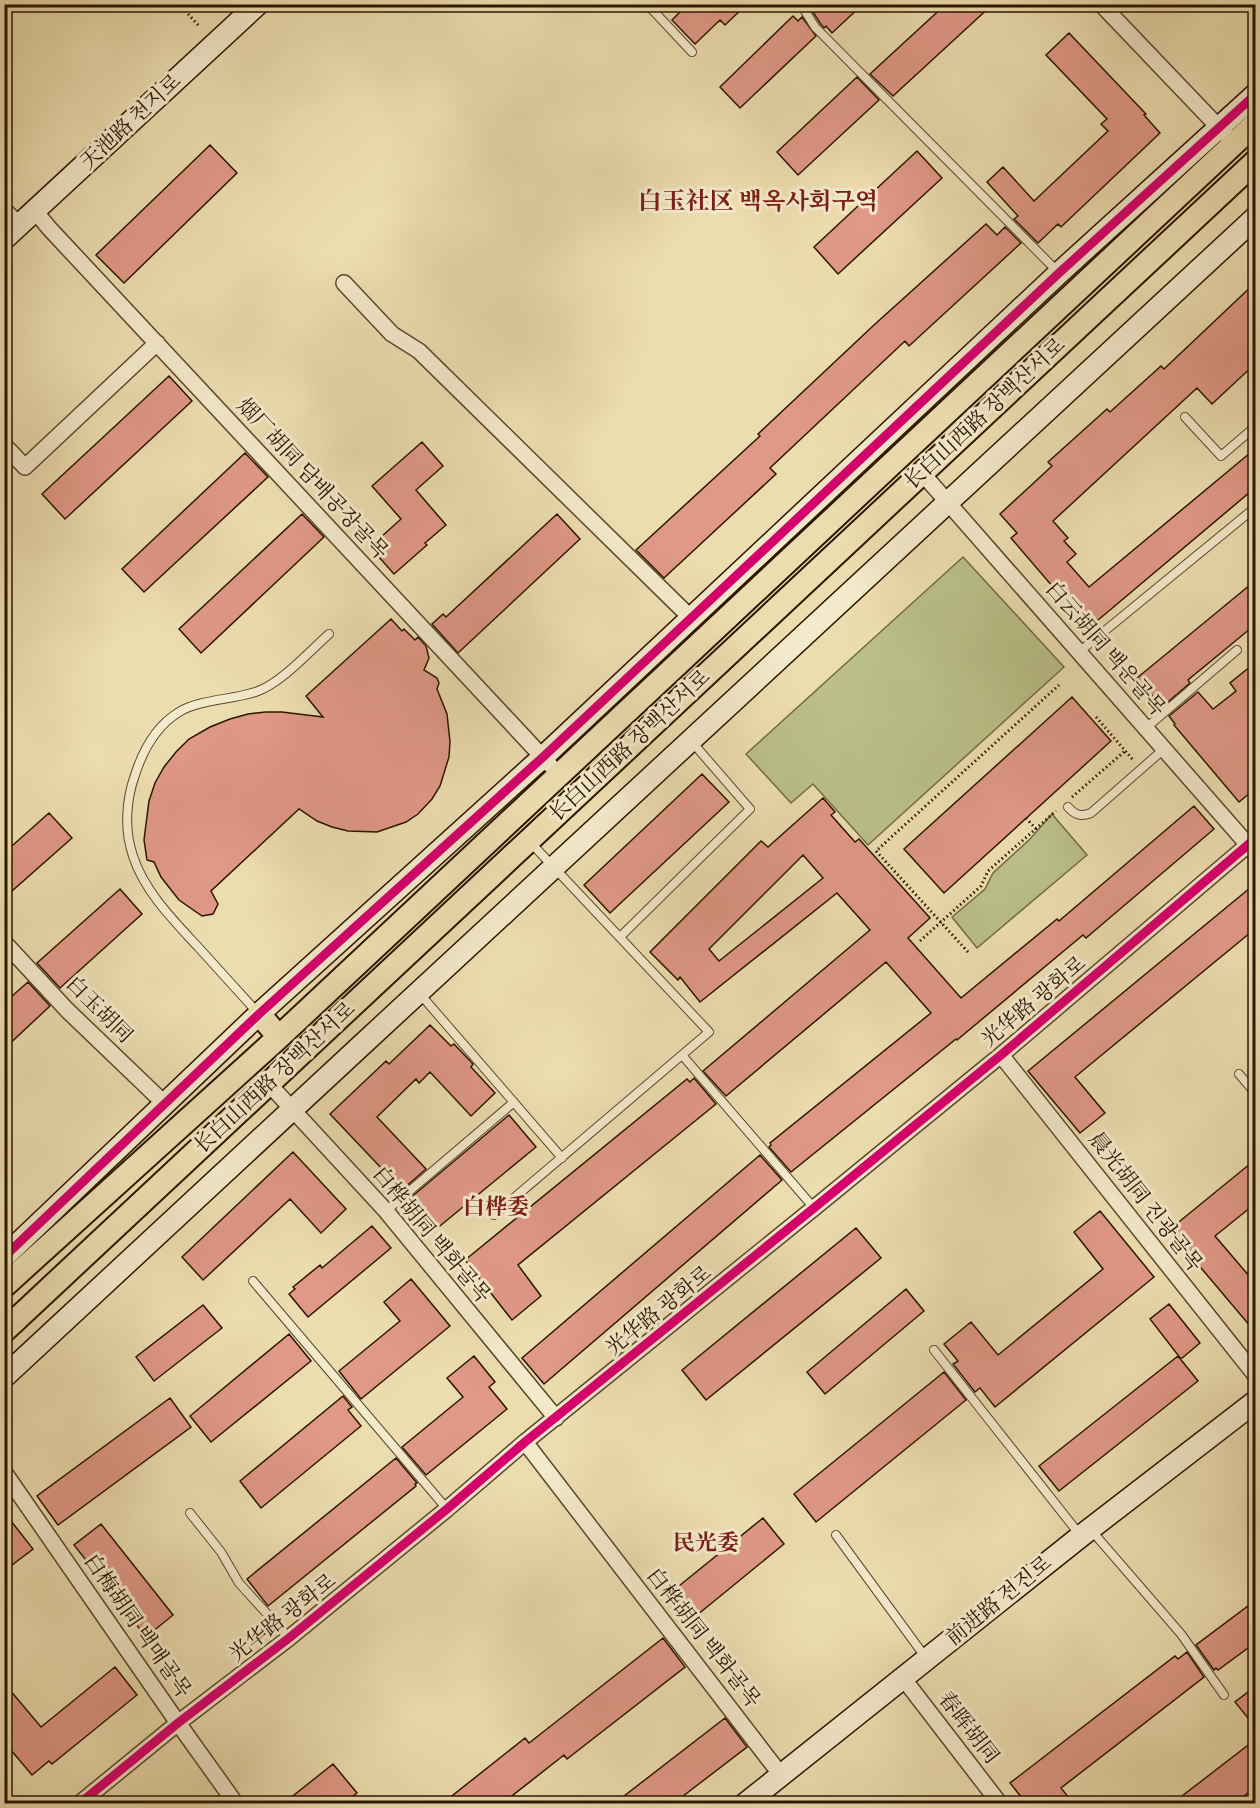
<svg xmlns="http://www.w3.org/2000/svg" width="1260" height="1808" viewBox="0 0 1260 1808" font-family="'IM FELL DW Pica','Noto Serif SC','Noto Serif KR',serif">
<rect width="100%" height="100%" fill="#ecddaf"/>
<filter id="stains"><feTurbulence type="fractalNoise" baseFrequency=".00333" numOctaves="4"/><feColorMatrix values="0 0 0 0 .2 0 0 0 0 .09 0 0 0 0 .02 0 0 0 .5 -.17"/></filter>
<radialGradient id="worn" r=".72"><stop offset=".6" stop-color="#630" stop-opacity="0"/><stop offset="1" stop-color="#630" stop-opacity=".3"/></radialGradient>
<path fill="#bac088" stroke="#726a44" stroke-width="1.5" d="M963,557L1064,667L868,845L813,784L791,803L746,754Z
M1052,814L1087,855L977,948L952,917L985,889L993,873L1030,839Z"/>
<path fill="#e09887" stroke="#2b1500" stroke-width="1.5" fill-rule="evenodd" d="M688,4H747L725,25L720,20L695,44L672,20Z
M816,4H863L832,33L826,26L824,28L820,23L811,9Z
M946,4H993L893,96L870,74Z
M793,16L798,21L802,17L816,36L740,108L720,87Z
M1069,33L1146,114L1144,115L1160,133L1061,227L1058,224L1038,243L1014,219L1018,216L987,182L1003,167L1034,201L1108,131L1101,124L1107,119L1046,55Z
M857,77L879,100L798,175L777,152Z
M210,145L237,173L124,283L96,255Z
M917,151L942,178L838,274L814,247Z
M986,224L997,235L1005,227L1021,243L909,346L905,341L770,468L776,474L664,578L636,550L760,436L758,434L874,325Z
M1256,282V363L1212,404L1197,388L1053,521L1068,538L1064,541L1076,554L1067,562L1089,587L1256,448V487L1091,626L1062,592L1059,594L1011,538L1017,533L1000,514L1052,466L1048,462L1107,409L1110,412L1161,366L1164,369Z
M169,376L192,401L65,519L42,494Z
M422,442L443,466L416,490L446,525L425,543L427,545L394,574L370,547L401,519L372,486Z
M245,453L268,477L144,592L122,569Z
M302,514L324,537L201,653L179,629Z
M557,514L580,539L458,653L432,624L443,614L446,617Z
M1256,580V624L1188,680L1190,683L1162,707L1137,678Z
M391,619L402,631L404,629L415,640L418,637L426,646L429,658L424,670L437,678L439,683L437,689L447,714L450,742L449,757L440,786L432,799L418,814L406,822L377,832L348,831L332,827L317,821L299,809L211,891L218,904L213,914L202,916L179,900L161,877L154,862L147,860L144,840L149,801L155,783L164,767L176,752L189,739L210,727L230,719L248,714L266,712H282L323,717L306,696Z
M1256,662V788L1239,802L1174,725L1175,724L1169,716L1198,692L1213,709L1236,691L1230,683Z
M1072,697L1111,741L944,893L904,849Z
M702,774L729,802L610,913L584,885Z
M823,798L835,812L831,815L855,842L859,839L930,918L908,938L961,998L1057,919L1059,921L1194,806L1214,829L1086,938L1083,935L957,1040L956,1039L791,1172L769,1147L771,1145L770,1143L931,1013L886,962L726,1096L703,1071L870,930L837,893L700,1002L680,977L678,980L650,952L761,841L768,847ZM803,855L823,878L719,961L709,949Z
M49,813L72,838L4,898V853Z
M1256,883V928L1075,1077L1105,1113L1080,1133L1028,1071Z
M120,889L142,914L60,988L37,963Z
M28,982L50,1006L4,1049V1003Z
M430,1025L451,1046L454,1044L473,1064L471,1067L495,1093L471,1116L430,1072L419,1083L416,1079L377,1117L426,1169L402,1190L330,1114L386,1061L389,1064Z
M694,1078L716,1104L518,1265L541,1296L512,1320L465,1260L687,1079L690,1082Z
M509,1115L536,1147L435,1230L409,1199Z
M293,1152L346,1209L321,1233L290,1199L203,1280L182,1257Z
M760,1155L782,1180L544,1384L522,1358Z
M1256,1159V1203L1215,1236L1256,1284V1333L1169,1230Z
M1100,1211L1154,1277L995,1407L980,1388L975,1392L953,1364L958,1361L944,1344L971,1322L998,1355L1103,1269L1074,1232Z
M372,1226L391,1248L308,1317L289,1294L295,1289L293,1287L320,1265L322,1268Z
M856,1228L881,1258L706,1400L682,1370Z
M411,1279L450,1326L361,1399L339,1371L400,1321L384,1302Z
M906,1289L924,1311L825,1394L807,1372Z
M1169,1304L1200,1343L1181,1359L1150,1319Z
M203,1305L222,1328L154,1381L136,1357Z
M289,1334L311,1361L211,1442L190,1416Z
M474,1356L495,1382L489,1387L507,1409L426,1475L402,1447L463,1397L447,1378Z
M1178,1356L1198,1381L1059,1491L1039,1466Z
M944,1372L966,1400L816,1522L794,1494Z
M343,1396L352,1407L348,1410L361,1426L261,1508L240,1481Z
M170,1398L191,1427L58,1525L37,1496Z
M396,1458L417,1483L415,1484L416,1486L268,1606L247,1579Z
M4,1512L33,1549L12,1565L4,1556Z
M763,1518L784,1544L691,1620L669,1594Z
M101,1524L173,1615L146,1637L74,1545Z
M1256,1600V1642L1218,1670L1216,1668L1214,1670L1196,1645Z
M663,1638L685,1667L567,1759L564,1755L503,1803H443L525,1738L529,1743Z
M1187,1652L1204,1677L1061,1788L1073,1803H1026L1010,1783L1175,1656L1178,1659Z
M115,1667L137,1695L52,1764L49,1761L32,1775L4,1742V1683L41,1727Z
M1256,1686V1728L1235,1702Z
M725,1718L747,1747L674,1803H615Z
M1256,1739V1787L1234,1803H1173Z
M333,1764L357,1793L344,1803H284Z"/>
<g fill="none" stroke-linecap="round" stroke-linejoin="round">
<g stroke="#5b472c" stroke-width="10">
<path id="lane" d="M647,4L692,52
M804,4L805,11L815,27L1058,272
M1185,417L1221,456L1256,426
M1079,652L1256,507
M1146,728L1237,650
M1068,807C1075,815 1081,817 1091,813L1164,749
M620,937L750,809L692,742
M420,994L562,1158
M257,1012C238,991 218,969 199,948C174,921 144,891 133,856C124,830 126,800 135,775C143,750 156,726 179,712C200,699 234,700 258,691C282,682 310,651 329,634
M682,1055L814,1208
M1239,1074L1256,1094
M386,1211L514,1102
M494,1215L709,1032L530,842
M253,1281L447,1509
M934,1350L1080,1535
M190,1513L221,1552L239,1583L289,1638
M1091,1530L1181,1634L1224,1695
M836,1535L926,1658"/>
</g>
<g stroke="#5b472c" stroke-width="18">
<path id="street" d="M1101,4L1226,135
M4,210L20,225
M35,211L49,228L550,765
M344,283L392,334L419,351L690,617
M4,445L25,467L157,343
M922,473L1256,854
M4,942L67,1010L166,1105
M1001,1055L1256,1376
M269,1084L386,1211L556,1418
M525,1442L781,1775
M4,1472L178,1723L236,1804
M903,1678L1000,1804
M79,1804L178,1723L289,1638L447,1509L525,1442L814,1208L1001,1055L1256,838"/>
</g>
<g stroke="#2b1500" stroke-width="24">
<path id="secondary" d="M4,239L258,4
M4,1257L259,1014L543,757L1059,273L1256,94
M4,1377C420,989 840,606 1256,217
M745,1804L1081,1536L1256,1401"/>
</g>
<g stroke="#2b1500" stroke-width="26">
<path id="primary" d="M259,1014L279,1037
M4,1286L279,1037L1256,123
M4,1331L1256,161"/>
</g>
<path stroke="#2b1500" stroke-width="3" stroke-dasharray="1.5 3" stroke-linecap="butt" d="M179,4L199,26
M1096,717L1134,761
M1072,797L1125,751
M1026,818L1036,829
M920,941L981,886L988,871L1056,811
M968,952L876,851L1059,685"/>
<use href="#lane" stroke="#f3e9cb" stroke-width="8"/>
<use href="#street" stroke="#f3e9cb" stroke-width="15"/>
<use href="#secondary" stroke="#f3e9cb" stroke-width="21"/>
<use href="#primary" stroke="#ecddaf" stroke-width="22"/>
<g stroke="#f3e9cb" stroke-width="13">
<path id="cycleway" d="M4,1257L259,1014L543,757L1059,273L1256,94
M79,1804L178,1723L289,1638L447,1509L525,1442L814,1208L1001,1055L1256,838"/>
</g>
<use href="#cycleway" stroke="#d6006c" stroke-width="9"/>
</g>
<g text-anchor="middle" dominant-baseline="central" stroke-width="6" stroke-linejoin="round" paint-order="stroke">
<g font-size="21" fill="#2b1500" stroke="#f3e9cb">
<text transform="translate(131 122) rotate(-43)">天池路 천지로</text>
<text transform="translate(985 414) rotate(-43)">长白山西路 장백산서로</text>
<text transform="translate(312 479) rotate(47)">烟厂胡同 담배공장골목</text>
<text transform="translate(1105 649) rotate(49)">白云胡同 백운골목</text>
<text transform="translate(630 746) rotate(-43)">长白山西路 장백산서로</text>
<text transform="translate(1034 1002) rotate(-40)">光华路 광화로</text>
<text transform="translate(99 1010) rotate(45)">白玉胡同</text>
<text transform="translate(275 1078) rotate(-43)">长白山西路 장백산서로</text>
<text transform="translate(1145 1202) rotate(52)">晨光胡同 진광골목</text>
<text transform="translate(431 1235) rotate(50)">白桦胡同 백화골목</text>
<text transform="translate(659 1311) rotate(-39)">光华路 광화로</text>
<text transform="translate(999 1601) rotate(-39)">前进路 전진로</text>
<text transform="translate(283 1618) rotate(-38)">光华路 광화로</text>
<text transform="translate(137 1626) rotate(55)">白梅胡同 백매골목</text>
<text transform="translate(703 1638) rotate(52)">白桦胡同 백화골목</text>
<text transform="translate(968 1728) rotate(52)">春晖胡同</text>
</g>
<g font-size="22" font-weight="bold" fill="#7a1f14" stroke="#f3e9cb">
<text x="496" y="1207">白桦委</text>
<text x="706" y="1543">民光委</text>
</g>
<g font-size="24" font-weight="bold" fill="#7a1f14" stroke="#f3e9cb">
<text x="758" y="202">白玉社区 백옥사회구역</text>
</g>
</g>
<rect width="1260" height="1808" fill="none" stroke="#ecddaf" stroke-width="24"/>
<rect x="6" y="6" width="1248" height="1796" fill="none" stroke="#2b1500" stroke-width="3"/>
<rect x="12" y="12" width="1236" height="1784" fill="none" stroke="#2b1500" stroke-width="1.5"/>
<rect width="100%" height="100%" filter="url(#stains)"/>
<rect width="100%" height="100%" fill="url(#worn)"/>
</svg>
